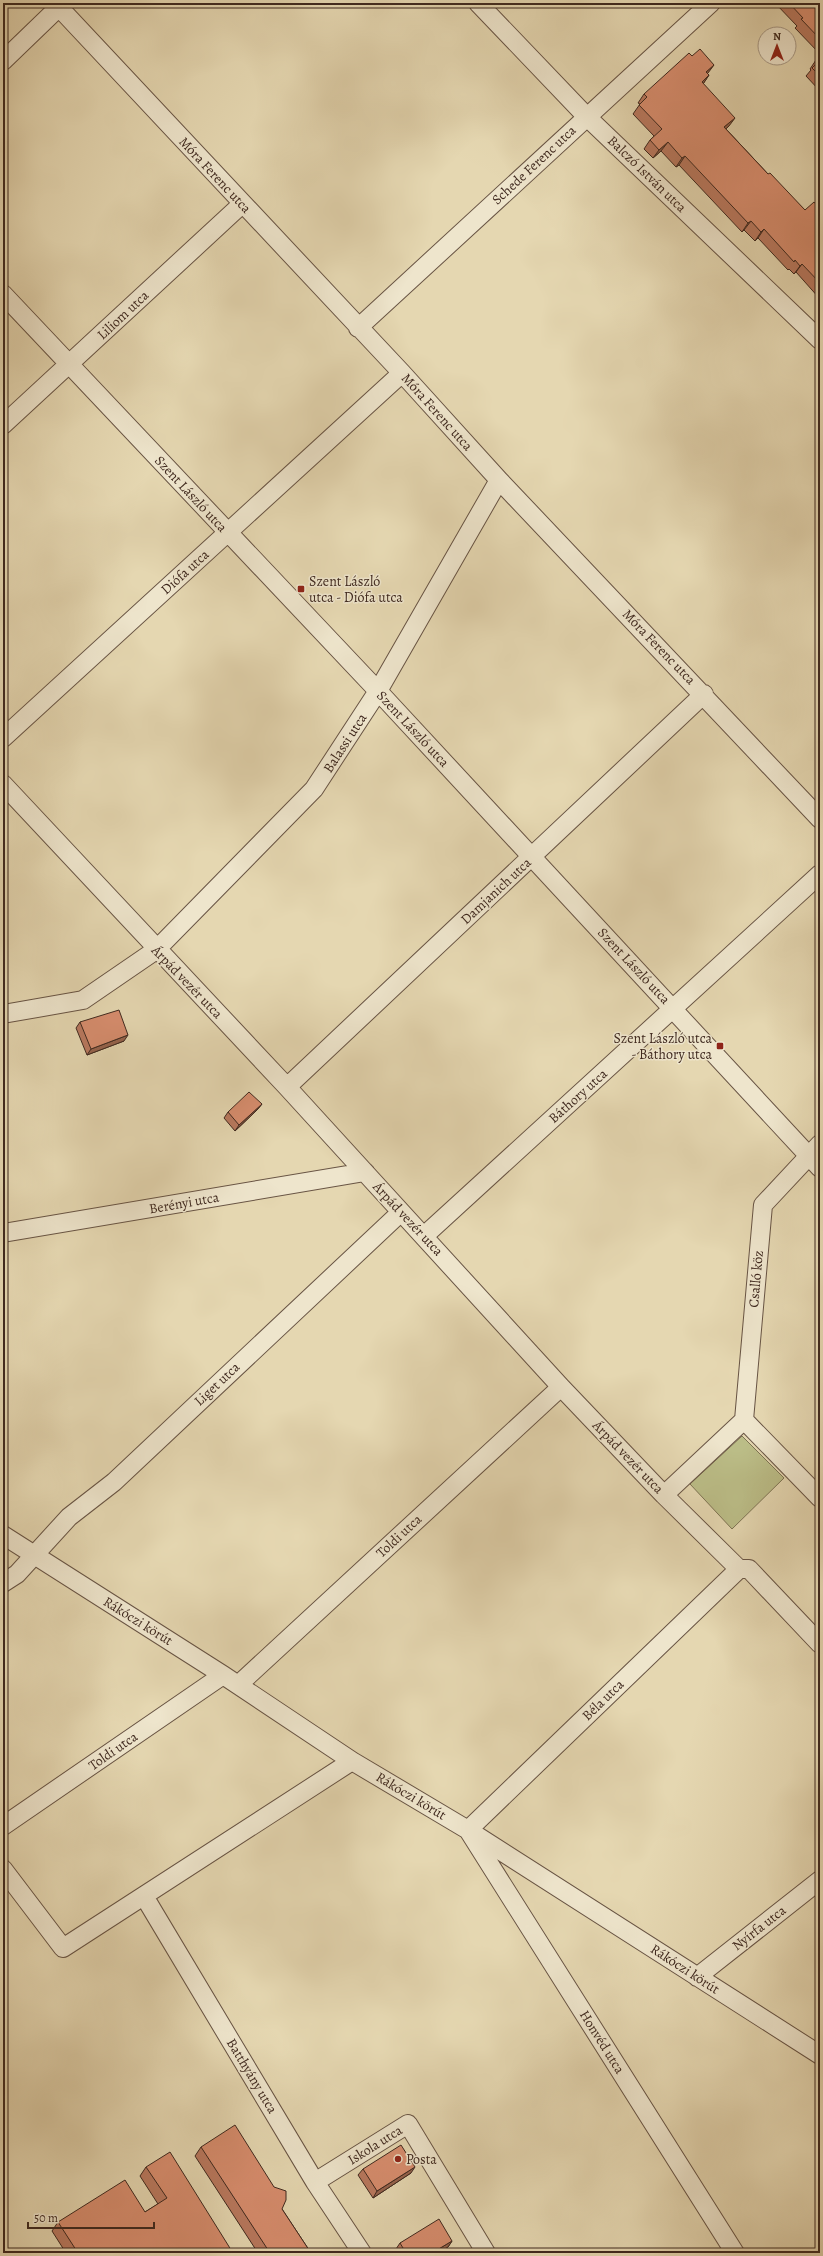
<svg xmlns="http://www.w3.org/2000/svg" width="823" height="2256" viewBox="0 0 823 2256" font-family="Alegreya,serif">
<rect width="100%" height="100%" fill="#e5d7b1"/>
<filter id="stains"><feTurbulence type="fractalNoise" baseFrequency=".005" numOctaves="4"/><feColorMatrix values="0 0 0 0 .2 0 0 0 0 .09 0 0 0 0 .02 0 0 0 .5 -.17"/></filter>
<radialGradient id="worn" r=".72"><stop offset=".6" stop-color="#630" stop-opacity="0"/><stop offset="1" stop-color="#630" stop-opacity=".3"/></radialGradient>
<path fill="#bbbd87" stroke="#7d7353" d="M742,1436L784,1478L732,1529L690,1484Z"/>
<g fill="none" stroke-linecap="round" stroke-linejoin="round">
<g stroke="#685444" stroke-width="20">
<path id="minor" d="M55,3L402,373L499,480L820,819
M478,3L587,117L820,340
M3,61L59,7
M3,294L378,691L820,1168
M358,328L711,3
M3,425L242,204
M3,738L402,373
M3,784L287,1087L561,1387L664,1495L739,1569H749L820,1644
M3,1014L83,1000L156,950L314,789L378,691L499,480
M287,1087L704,694
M3,1233L365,1172
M424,1236L820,874
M744,1420L820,1498
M664,1495L744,1420L763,1205L820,1144
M3,1535L223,1675L352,1761L468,1830L820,2055
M3,1583L17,1574L69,1517L114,1482L400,1213
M238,1685L561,1387
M3,1826L223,1675
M3,1869L63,1948L352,1761
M144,1896L315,2182L362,2253
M697,1977L820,1880
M315,2182L408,2124L486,2253
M735,2253L468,1830L739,1569"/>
</g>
<use href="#minor" stroke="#eee5cc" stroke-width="18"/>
</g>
<path fill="#b9795f" stroke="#3f291f" d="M765,3H773L768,7Z
M775,3H820V54L795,28L797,26Z
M820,56V91L806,76L811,70L810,69L816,60Z
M707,74L709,75L703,84L729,126L726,129L768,174L805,210L820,209V299L796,272L794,274L789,269L788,270L758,238L755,241L744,230L742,232L679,165L676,167L661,151L653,158L644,149L650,140L654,136L633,114L640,104L638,103L644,94Z
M80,1022L124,1041L87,1055L76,1028Z
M262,1104L257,1110L235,1131L224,1118L228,1112Z
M201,2147L282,2209L311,2253H258L195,2156Z
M146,2167L233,2253H66L52,2231L58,2222L145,2212L158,2204L140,2176Z
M363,2169L411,2173L373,2198L358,2175Z
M452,2241L448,2247L438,2253H398L396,2249L400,2243Z"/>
<path fill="#96634d" stroke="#3f291f" d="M714,65L708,73L700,81L706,72Z
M709,75L703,84L702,82Z
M735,118L729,126L718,136L724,127Z
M668,142L661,151L653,158L659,150Z
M685,156L679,165L676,167L682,158Z
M751,221L744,230L742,232L748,223Z
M764,229L758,238L755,241L761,232Z
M802,264L796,272L794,274L800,266Z
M128,1035L124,1041L87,1055L91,1049Z
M262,1104L257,1110L235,1131L239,1125Z
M415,2167L411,2173L373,2198L377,2191Z
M452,2241L448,2247L438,2253H432Z"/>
<path fill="#d78d6e" stroke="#3f291f" d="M789,3H820V39L801,19L803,18Z
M700,49L714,65L706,72L709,75L702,82L735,118L724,127L768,174L770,173L805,210L814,202L820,209V283L802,264L800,266L795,260L794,262L764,229L761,232L751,221L748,223L685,156L682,158L668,142L659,150L650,140L662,129L639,105L647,97L644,94L689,53L692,56Z
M820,56V76L812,68L818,62L816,60Z
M119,1010L128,1035L91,1049L80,1022Z
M249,1092L262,1104L239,1125L228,1112Z
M235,2125L274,2187L286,2191V2200L282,2209L311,2253H270L201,2147Z
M401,2145L415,2167L377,2191L363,2169Z
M170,2152L233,2253H78L58,2222L125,2180L145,2212L167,2198L146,2167Z
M439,2219L452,2241L432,2253H406L400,2243Z"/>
<g fill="#8f2418" stroke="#eee5cc" stroke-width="1.5">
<rect x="297" y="585" width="8" height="8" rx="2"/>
<rect x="716" y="1042" width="8" height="8" rx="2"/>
<circle cx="398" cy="2159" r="4"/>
</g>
<g text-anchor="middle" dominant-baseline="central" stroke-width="3" stroke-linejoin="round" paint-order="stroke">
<g font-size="14" fill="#3f291f" stroke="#eee5cc">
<text transform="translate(534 165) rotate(-43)">Schede Ferenc utca</text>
<text transform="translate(647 174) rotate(44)">Balczó István utca</text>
<text transform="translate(215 175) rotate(47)">Móra Ferenc utca</text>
<text transform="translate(123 315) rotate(-43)">Liliom utca</text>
<text transform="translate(437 412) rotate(48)">Móra Ferenc utca</text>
<text transform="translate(191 494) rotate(47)">Szent László utca</text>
<text transform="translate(185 572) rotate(-42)">Diófa utca</text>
<text transform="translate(659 647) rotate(46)">Móra Ferenc utca</text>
<text transform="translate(413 729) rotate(47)">Szent László utca</text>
<text transform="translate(345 743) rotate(-57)">Balassi utca</text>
<text transform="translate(496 891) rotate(-43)">Damjanich utca</text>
<text transform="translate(634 966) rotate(47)">Szent László utca</text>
<text transform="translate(187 982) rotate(46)">Árpád vezér utca</text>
<text transform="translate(578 1096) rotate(-42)">Báthory utca</text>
<text transform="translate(184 1203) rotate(-10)">Berényi utca</text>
<text transform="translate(408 1219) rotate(47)">Árpád vezér utca</text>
<text transform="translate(756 1279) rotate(-85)">Csalló köz</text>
<text transform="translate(217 1384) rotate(-43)">Liget utca</text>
<text transform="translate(628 1457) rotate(46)">Árpád vezér utca</text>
<text transform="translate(399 1536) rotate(-43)">Toldi utca</text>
<text transform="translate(138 1621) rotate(32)">Rákóczi körút</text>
<text transform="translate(603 1700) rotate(-44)">Béla utca</text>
<text transform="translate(113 1751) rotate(-35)">Toldi utca</text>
<text transform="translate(411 1796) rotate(31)">Rákóczi körút</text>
<text transform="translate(759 1928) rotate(-38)">Nyírfa utca</text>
<text transform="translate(685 1969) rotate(33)">Rákóczi körút</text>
<text transform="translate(602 2042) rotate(58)">Honvéd utca</text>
<text transform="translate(252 2076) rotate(59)">Batthyány utca</text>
<text transform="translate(375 2145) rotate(-32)">Iskola utca</text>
</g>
<g font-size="14" fill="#3f291f" stroke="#eee5cc" text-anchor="start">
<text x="309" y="581">Szent László<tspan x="309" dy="16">utca - Diófa utca</tspan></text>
<text x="712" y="1038" text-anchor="end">Szent László utca<tspan x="712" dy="16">- Báthory utca</tspan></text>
<text x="406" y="2159">Posta</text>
</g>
</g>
<rect width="823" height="2256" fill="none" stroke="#e5d7b1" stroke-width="16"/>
<rect x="4" y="4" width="815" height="2248" fill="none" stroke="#3f291f" stroke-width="2"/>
<rect x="8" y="8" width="807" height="2240" fill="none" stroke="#3f291f"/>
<g transform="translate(777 46)"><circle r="19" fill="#eee5cc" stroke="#a89a87"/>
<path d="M0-3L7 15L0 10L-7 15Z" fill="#8f2418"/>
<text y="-6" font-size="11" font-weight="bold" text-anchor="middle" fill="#3f291f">N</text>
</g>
<path d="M28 2222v6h126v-6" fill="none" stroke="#3f291f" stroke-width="2"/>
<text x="34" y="2222" font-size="12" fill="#3f291f" stroke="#eee5cc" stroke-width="3" paint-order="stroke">50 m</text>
<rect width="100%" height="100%" filter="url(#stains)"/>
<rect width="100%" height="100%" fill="url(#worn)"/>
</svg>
